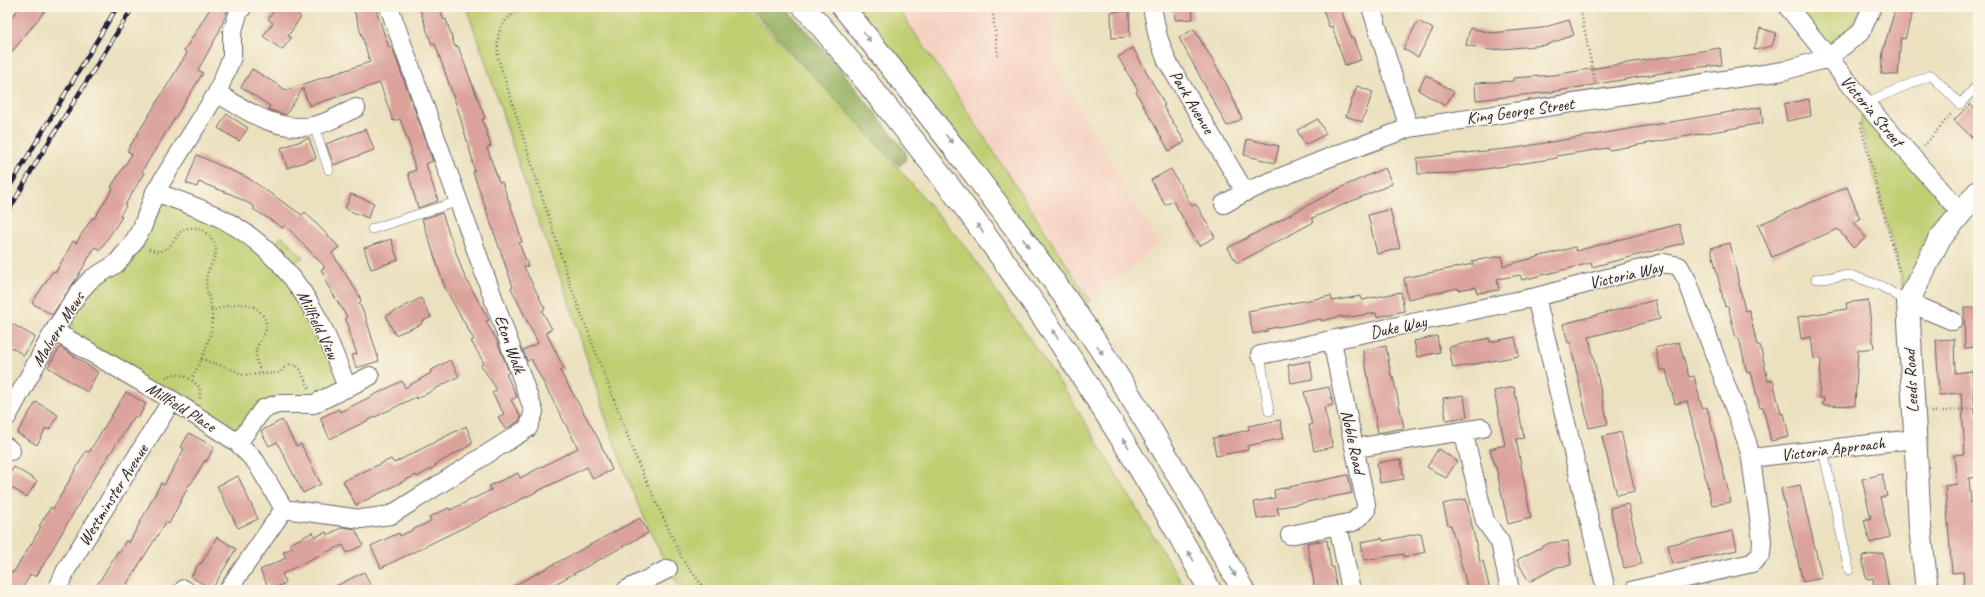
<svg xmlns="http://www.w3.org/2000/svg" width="1985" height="597" viewBox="0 0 1985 597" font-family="Caveat,sans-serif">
<rect width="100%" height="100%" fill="#fcf5e5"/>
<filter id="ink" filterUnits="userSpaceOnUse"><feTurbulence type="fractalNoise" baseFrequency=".025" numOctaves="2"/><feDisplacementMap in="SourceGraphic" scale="8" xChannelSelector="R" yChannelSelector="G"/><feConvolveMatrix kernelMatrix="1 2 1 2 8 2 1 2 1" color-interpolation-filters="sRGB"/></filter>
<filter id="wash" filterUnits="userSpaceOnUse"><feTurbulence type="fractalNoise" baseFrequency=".012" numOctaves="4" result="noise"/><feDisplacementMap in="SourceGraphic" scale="16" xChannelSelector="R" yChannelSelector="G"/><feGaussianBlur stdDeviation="0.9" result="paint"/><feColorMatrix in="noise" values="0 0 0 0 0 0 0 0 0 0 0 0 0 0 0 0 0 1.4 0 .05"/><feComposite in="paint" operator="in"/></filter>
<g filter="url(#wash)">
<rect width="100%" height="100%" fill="#ebe1bf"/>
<path fill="#f5d2c2" d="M897,7H1052L1054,62L1159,244L1090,301L951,86Z"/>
<path fill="#bfce71" stroke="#707856" d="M466,7H744L854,117L966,247L1069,396L1186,590H681C629,504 602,406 572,311C561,276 546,243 534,209C510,142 491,73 466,7Z
M843,7H897L951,86L1090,301L1074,310Z
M1788,7H1872L1828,58Z
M1865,103L1960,212L1908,302L1860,124Z
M155,192L278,251L277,241L282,236L303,257L295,263L288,261L347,388L278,404L238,443L54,331L105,271Z"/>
<path fill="#97b163" stroke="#5c6a4f" d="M748,7H785L837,65L906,152L905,161L899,166Z"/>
<g id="blocks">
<path fill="#dba29b" d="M20,7H48L7,58V23Z
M211,7H229L218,34L198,70L203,73L142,171L144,173L125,205L126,206L120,215L122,217L100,250L95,247L78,276L52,315L32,303L53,271L56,272L73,241L76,243L92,218L94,219L113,188L111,187L132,154L127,151L187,53L184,51Z
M277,7H303L298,15L301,17L288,36L291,38L282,50L263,36L273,23L268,19Z
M353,7H375L389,48L392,47L433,161L426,164L438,201L418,208L408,173L416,170L410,153L412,152L400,119L393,121L380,83L309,106L303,88L286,115L270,110L268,109L270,106L241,87L252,69L286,90L370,62Z
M419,7H439L444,20L446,19L455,47L458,46L485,118L482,119L491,146L487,148L499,182H502L516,221L522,242L519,243L528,266L524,267L545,309L542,311L552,329L546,332L564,369L560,371L598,438L612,470L593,479L587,467L381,568L371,546L399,533L400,536L431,521L429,517L449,508L450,510L491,490L489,486L518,473L520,478L578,448L531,359L527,361L523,350L538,343L511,288L513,287L473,172L475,171L472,162L473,161L458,110L445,72L435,44L432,45Z
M1174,7H1192L1193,19L1175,20Z
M1322,7H1340L1351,38L1353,37L1361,60L1345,65L1332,26L1329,27Z
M1896,7H1914L1905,39L1901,38L1898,75L1881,74L1883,50Z
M1129,11L1130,37L1112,38L1111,12Z
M1569,20L1574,35L1546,45L1491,50L1466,45L1470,28L1491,33L1542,28Z
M1418,21L1433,29L1418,57L1403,49Z
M1760,28L1776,33L1772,46L1754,50Z
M1194,29L1227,85L1242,119L1227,126L1179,38Z
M1133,48L1165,105L1163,106L1185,142L1169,151L1136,92L1138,90L1118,57Z
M1720,48L1722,65L1691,68L1551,92L1476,100L1475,83L1513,81V78L1553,75Z
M1426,75L1454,92L1445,106L1418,90Z
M1357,86L1373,92L1362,122L1346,116Z
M1809,99L1811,116L1787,121L1784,104Z
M1970,104L1978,112V143L1954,120Z
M1761,107L1763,123L1621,148L1609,150L1608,148L1556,156L1557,158L1492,168L1455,173L1418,174L1417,158L1515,148Z
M227,114L248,128L239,141L218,128Z
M1318,119L1326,134L1305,145L1297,130Z
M366,129L374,150L334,165L326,144Z
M309,138L316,158L287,168L281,148Z
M1247,139L1279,146L1275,163L1244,155Z
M197,155L248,178L302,215L305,212L339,247L332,253L359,295L361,301L359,303L365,315L379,361L356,368L352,355L357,354L348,330L350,329L345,318L347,317L325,281L327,280L321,270L325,267L285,225L283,228L253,209L255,207L233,195L199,182L197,187L186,183Z
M1385,168L1392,184L1312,218L1314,222L1237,263L1228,248L1344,186Z
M1171,169L1192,206L1196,204L1215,237L1199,246L1173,201L1165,205L1151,180Z
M1847,187L1860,219L1854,222L1866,238L1853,248L1838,229L1772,257L1758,225Z
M351,194L374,203L368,218L345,209Z
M1390,209L1400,248L1377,254L1368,215Z
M442,213L464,275L489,320L486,321L497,341L509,372L506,374L517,397L511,400L521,417L519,421L505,429L498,417L504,414L492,393L497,390L481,365L484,363L471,341L474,340L445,288L422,219Z
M1679,224L1684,243L1592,267L1591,263L1522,280L1520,275L1497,279L1499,290L1477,293L1476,287L1458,290V288L1408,299L1404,278L1473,264L1472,261L1502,256L1503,266L1575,247L1576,251Z
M391,239L398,260L371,269L364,248Z
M1730,243L1745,311L1749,310L1757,345H1760L1768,381L1773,380L1781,414L1784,413L1789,437L1771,441L1763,407L1760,408L1751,372L1747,373L1739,338H1736L1728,306L1725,307L1711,248Z
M1401,292L1404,311L1377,317L1376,313L1342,318V316L1321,321V319L1267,329L1268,331L1253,334L1248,311L1331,296L1332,301L1361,296L1362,300Z
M421,298L431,317L421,322L422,324L395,335L386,316Z
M1655,300L1660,319L1589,337L1608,424L1589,428L1570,342L1568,343L1563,324Z
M1868,300L1874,348L1858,350L1855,406L1823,405L1824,398H1819L1821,358L1814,359L1811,337L1801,339L1798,317L1847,309L1846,303Z
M1964,308H1978V347L1965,348Z
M7,321L35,337L24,355L7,345Z
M1437,336L1440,352L1417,357L1414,341Z
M1515,337L1519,356L1453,368L1449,347L1489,338L1490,342Z
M1954,339L1955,373L1972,371L1975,414H1978V477L1969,478L1971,503H1974L1978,552V590H1964L1963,572L1952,573L1945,486L1957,484L1954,455L1965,454L1961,393L1939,395L1936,340Z
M1679,342L1689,377L1694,376L1702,408L1707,407L1731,502L1712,505L1687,401L1675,404L1666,370H1661L1655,348Z
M1386,346L1391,376H1393L1404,428L1378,433L1363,350Z
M60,347L98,372L87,392L48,367Z
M450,360L459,376L417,399L416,397L330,439L320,418L339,409L340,412L402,381L405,388L431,373L430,371Z
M1310,361L1313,379L1291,383L1288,365Z
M1329,387L1333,405L1324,407L1333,447L1314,451L1309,425H1312L1304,392Z
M1514,387L1524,438L1516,439L1531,518L1508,524L1496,467H1495L1490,449L1505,445L1494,391Z
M126,392L146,404L138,418L135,416L94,478L36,577L31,574L21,590H7V570L13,573L30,546L41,527L39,526L51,507L53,509L86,451L89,452Z
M1464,395L1467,417L1446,420L1443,398Z
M36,402L58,415L49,430L46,428L37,445L17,433Z
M282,420L296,446L301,444L321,484L303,493L277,442L269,446L261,431Z
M1280,420L1284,438L1247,446L1248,450L1216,456L1213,438L1249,430L1248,426Z
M466,426L472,440V444L435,465L436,466L417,477L416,475L356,505L343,481L391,459L394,463Z
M1621,432L1635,491L1617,495L1602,437Z
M189,433L214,447L206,462L205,460L191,484L190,483L169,524L166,522L123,590H94L118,551L120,552L126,540L129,543L161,483L164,485L184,449L181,447Z
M1438,449L1457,461L1446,478L1427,467Z
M1395,460H1401L1404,479L1380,483L1377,463Z
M14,467L37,481L27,497L7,485V478Z
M1882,474L1887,496L1880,498L1890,537L1870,543L1864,520L1871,518L1862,479Z
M1348,475L1352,493L1277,508L1279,515L1257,519L1254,502L1275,498L1274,490Z
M238,476L258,519L238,528L217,486Z
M1800,485L1822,578L1803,582L1781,489Z
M1466,499L1480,562L1483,561L1490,590H1468L1451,525H1448L1443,504Z
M1628,504L1642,564L1624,568L1610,508Z
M640,518L648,533L544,590H506Z
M343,527L355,529L363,545L347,553L343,545L311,559L282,574L286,583L270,590L260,570L286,558L283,552L292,548L290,544L313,532L315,537L326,532L327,535Z
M1733,531L1737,550L1672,564L1668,545Z
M1421,533L1425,552L1404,557V554L1364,560L1361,542L1382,538L1383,541Z
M217,537L236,549L212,589L191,577L199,563L201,564Z
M1327,540L1331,567H1333L1337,590H1315L1307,543Z
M1568,541L1571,565L1557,567L1529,582L1517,560L1549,543Z
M1883,553L1889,590H1874L1873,578L1866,579L1862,556Z
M364,572L373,590H328Z"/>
</g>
</g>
<g filter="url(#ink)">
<use href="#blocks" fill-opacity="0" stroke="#686569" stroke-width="1"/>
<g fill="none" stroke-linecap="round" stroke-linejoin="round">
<g stroke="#686569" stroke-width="10">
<path id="service" d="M1865,103L1931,75L1960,104L1975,88L1978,92
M314,126L329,170
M372,229L459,201
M1816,279L1850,275L1881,286L1908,302
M1260,355L1269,411
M1823,450L1849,570"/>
</g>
<g stroke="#686569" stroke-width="20">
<path id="minor" d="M1152,7L1158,37L1167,61L1245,192
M1371,7L1409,128
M1788,7L1865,103L1960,212
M217,93C247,111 276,132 313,126C326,124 344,113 356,108
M155,192C203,209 240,221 276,260
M1224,204L1245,192L1328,158L1409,128L1783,71L1828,58L1861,32L1872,7
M282,266C314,301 331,344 347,388
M1908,302L1953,321
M54,331L172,400L238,443L256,462L284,509
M1260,355L1536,297
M7,417L54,331L79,292L91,279L116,264L131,246L142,228L155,192L217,93L232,57V33L239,11L243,7
M1463,431L1485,521L1500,542L1510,590
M238,443L263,409L278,404H314L370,376
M7,447L11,451
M1355,448L1482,428
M1751,458L1914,439
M284,509L361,519L391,515L528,428L534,412L389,7
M1338,525L1351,590
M1290,535L1353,522L1366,511V504L1332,341
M184,589L185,590
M57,590L66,570L172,400
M228,590L284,509
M626,590L668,569
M1606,590L1536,297L1664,263L1679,266L1687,280L1747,442L1751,458L1762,541L1761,554L1752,563L1634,590"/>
</g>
<g stroke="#686569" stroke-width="24">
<path id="primary" d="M1927,590L1920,527L1908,302L1939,240L1978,192"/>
</g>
<g stroke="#686569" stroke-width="24">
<path id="trunk" d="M804,7C833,39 859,73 886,106C1010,258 1115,418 1210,590
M843,7C922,106 1001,205 1074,310C1136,400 1190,495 1243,590"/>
</g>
<path stroke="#686569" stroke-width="2.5" stroke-dasharray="1 3" stroke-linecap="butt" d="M521,7C498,26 497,28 498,58L571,287L638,463L682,558
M992,7L998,56
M1580,7L1595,83
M1860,123L1900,275
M1924,146L1952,113
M149,249L159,252C163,250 167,248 170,246C176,239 179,229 189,228C196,227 202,229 206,233C229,254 205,263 206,283C207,295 213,306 212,319C212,339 201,362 191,379
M211,311C229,305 248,297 262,314C265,319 267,323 266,328C265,335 261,339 258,345C253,354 258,365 261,374
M201,359L234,370L243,375L280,373L287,364L296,365L300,369L309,388
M166,377C180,370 190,378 200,388V400
M1931,412L1978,408
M684,562L706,590"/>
<use href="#service" stroke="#fff" stroke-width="9"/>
<use href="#minor" stroke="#fff" stroke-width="18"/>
<use href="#primary" stroke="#fff" stroke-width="22"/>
<use href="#trunk" stroke="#fff" stroke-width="22"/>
<g stroke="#22223b" stroke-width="4.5">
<path id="rail" d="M7,191L117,7
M7,214L37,161L133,7"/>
</g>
<use href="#rail" stroke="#fcf5e5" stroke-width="3" stroke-dasharray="9" stroke-linecap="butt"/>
</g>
<defs><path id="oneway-solid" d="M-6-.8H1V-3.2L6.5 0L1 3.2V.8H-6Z"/></defs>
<g fill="#9c9ca7">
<use href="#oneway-solid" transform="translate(867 37) rotate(51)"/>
<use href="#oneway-solid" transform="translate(949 139) rotate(51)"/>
<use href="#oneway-solid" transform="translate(980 228) rotate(-126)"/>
<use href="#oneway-solid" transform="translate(1026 243) rotate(54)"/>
<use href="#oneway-solid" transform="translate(1055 334) rotate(-123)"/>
<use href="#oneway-solid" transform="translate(1100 350) rotate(57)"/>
<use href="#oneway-solid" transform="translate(1126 443) rotate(-121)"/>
<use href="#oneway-solid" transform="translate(1191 556) rotate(-119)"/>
<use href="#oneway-solid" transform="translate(1233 572) rotate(61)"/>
</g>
</g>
<g text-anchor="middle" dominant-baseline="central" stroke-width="3" stroke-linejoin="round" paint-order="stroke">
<g font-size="17" fill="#22223b" stroke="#fcf5e5">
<text transform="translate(1192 102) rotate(59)">Park Avenue</text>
<text transform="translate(1520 111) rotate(-8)">King George Street</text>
<text transform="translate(1872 111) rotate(50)">Victoria Street</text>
<text transform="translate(1626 275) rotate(-13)">Victoria Way</text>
<text transform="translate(318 325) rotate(64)">Millfield View</text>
<text transform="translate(1398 327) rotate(-12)">Duke Way</text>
<text transform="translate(58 329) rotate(-58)">Malvern Mews</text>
<text transform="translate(510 344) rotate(70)">Eton Walk</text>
<text transform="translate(1911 381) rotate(-93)">Leeds Road</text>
<text transform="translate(181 407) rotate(32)">Millfield Place</text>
<text transform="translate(1353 442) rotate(78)">Noble Road</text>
<text transform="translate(1833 449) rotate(-7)">Victoria Approach</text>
<text transform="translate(113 495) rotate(-58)">Westminster Avenue</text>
</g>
</g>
<rect width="1985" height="597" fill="none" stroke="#fcf5e5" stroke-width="24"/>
</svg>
